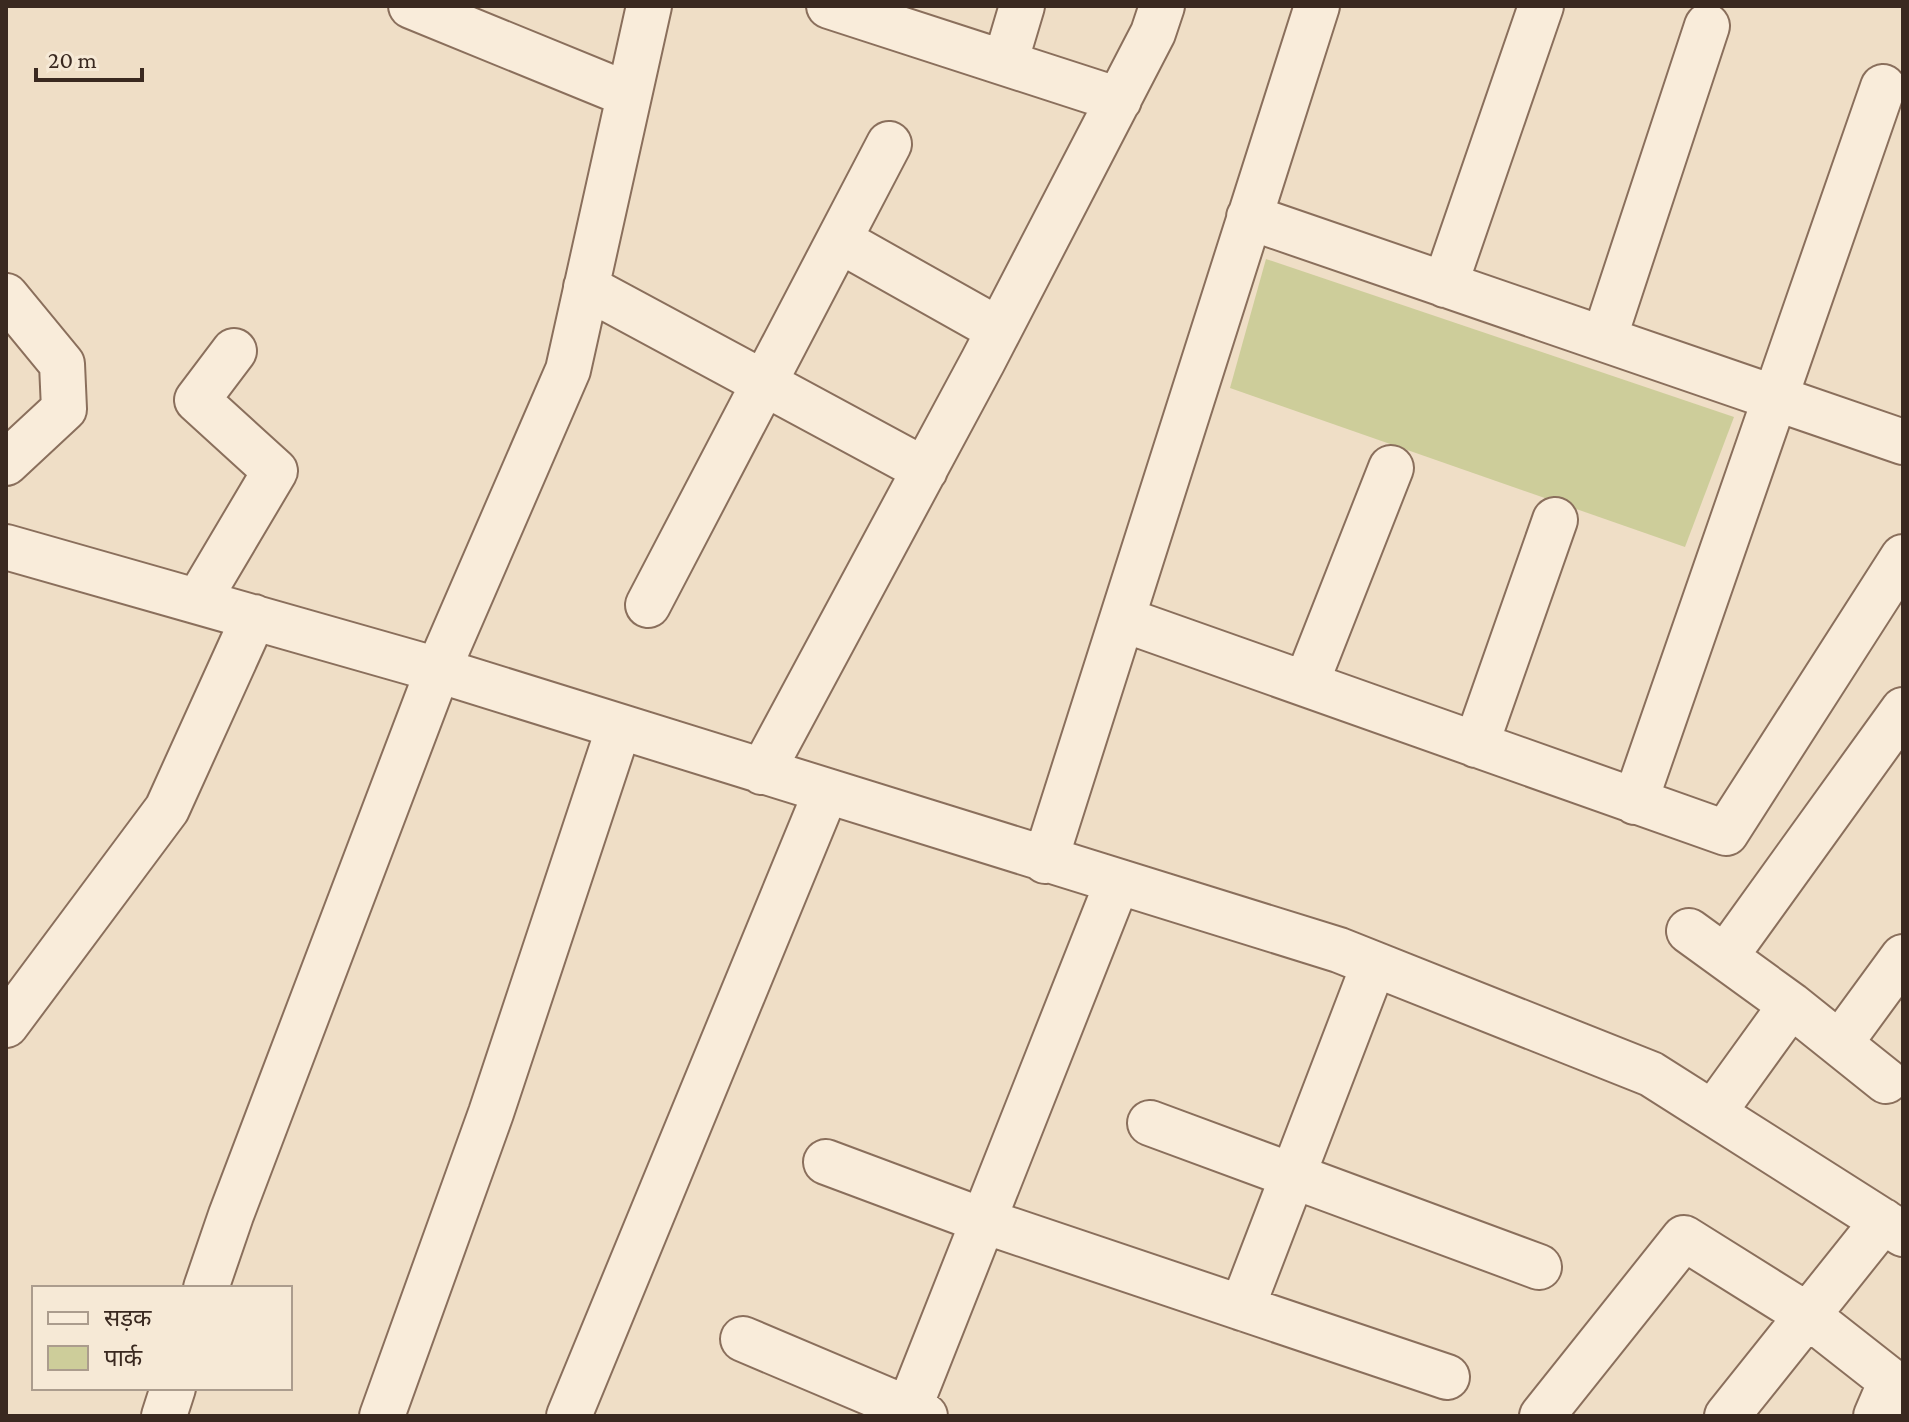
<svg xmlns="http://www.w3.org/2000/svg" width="1909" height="1422" viewBox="0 0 1909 1422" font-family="'Crimson Pro','Noto Sans Devanagari',serif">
<rect width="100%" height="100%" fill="#efdec6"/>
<path fill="#cdcd9a" d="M1266,259L1734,417L1685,547L1230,388Z"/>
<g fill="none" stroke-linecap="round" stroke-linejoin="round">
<g stroke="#8a6f5c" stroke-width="48">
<path id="minor" d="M411,6L629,95
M829,6L1119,100
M1005,63L1022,6
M1249,217L1903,442
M839,240L999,330
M1445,285L1541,6
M586,287L925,470
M6,296L62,364L64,409L6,463
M1604,339L1707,26
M6,547L438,670L1339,950L1651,1074L1903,1234
M198,601L275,471L197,400L234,351
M648,605L889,144
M1122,619L1726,833L1903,557
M1306,684L1391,468
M1476,745L1555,520
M762,772L983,361L1153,33L1162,6
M1635,802L1883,87
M1045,861L1317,6
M1689,931L1791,1005L1886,1081
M1725,957L1903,710
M6,1025L167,809L254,617
M1840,1043L1903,957
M1713,1113L1791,1005
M1150,1123L1539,1267
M826,1162L984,1221L1447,1377
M206,1288L231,1215L438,670L568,370L649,6
M1242,1308L1374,964
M743,1339L925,1416
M164,1416L173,1388
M382,1416L491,1113L619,727
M569,1416L826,792
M906,1416L1117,883
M1542,1416L1684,1238L1807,1315L1891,1381L1876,1416
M1727,1416L1883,1221"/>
</g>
<use href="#minor" stroke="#f9ecda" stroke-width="44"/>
</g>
<rect width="1909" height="1422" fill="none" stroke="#3a2920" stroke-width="16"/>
<rect x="32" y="1286" width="260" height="104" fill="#f6e9d6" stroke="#ab9c8d" stroke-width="2"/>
<rect x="48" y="1312" width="40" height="12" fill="#f9ecda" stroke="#ab9c8d" stroke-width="2"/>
<text x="104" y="1326" font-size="24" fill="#3a2920">सड़क</text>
<rect x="48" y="1346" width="40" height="24" fill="#cdcd9a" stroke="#ab9c8d" stroke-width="2"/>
<text x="104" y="1366" font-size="24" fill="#3a2920">पार्क</text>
<path d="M36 68v12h106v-12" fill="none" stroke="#3a2920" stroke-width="4"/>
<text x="48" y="68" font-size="24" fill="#3a2920" stroke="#f6e9d6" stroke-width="6" paint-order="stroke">20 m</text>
</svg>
